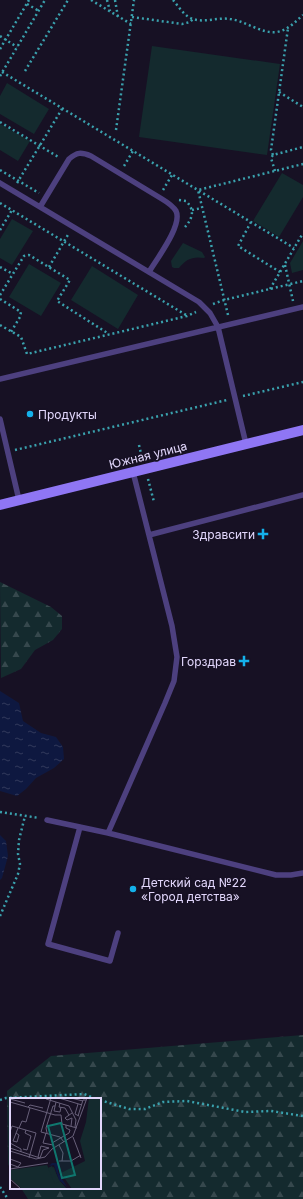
<svg xmlns="http://www.w3.org/2000/svg" width="303" height="1199" viewBox="0 0 303 1199" font-family="Inter,sans-serif">
<defs>
<pattern id="forest-firs" width="22" height="20" patternUnits="userSpaceOnUse"><rect width="22" height="20" fill="#142a2e"/><path d="M5 1l3.5 6h-7zM16 11l3.5 6h-7z" fill="#36484d"/></pattern>
<pattern id="water-ripples" width="26" height="14" patternUnits="userSpaceOnUse"><rect width="26" height="14" fill="#0e1840"/><path d="M2 4q2-2 4 0t4 0M15 11q2-2 4 0t4 0" fill="none" stroke="#31395c"/></pattern>
</defs>
<rect width="100%" height="100%" fill="#171124"/>
<path fill="url(#forest-firs)" d="M0,582L51,607L62,616V629L53,640L35,650L21,669L1,678Z
M303,1035V1199H28L21,1188H100V1099H11V1170L8,1164L7,1091L51,1056Z"/>
<path fill="#142a2e" d="M152,46L280,64L267,155L139,137Z
M7,83L49,109L34,134L0,114V96Z
M0,124L30,141L18,161L0,150Z
M282,173L303,185V197L279,237L253,221Z
M12,219L33,231L12,265L0,258V239Z
M303,241V270L292,273L290,263Z
M183,243L202,252L205,257L204,258C193,256 186,259 179,268H174L172,267L171,261Z
M29,264L61,283L41,316L9,297Z
M92,266L138,295L118,329L71,300Z"/>
<path fill="url(#water-ripples)" d="M0,691L19,703L23,721L41,733L56,737L63,747L64,759L54,768L36,778L26,789L17,796L0,791Z
M0,835L6,841L8,856L2,878L0,880Z"/>
<g fill="none" stroke-linecap="round" stroke-linejoin="round">
<path stroke="#3aa1ad" stroke-width="2.5" stroke-dasharray="2 3" stroke-linecap="butt" d="M91,0L131,24
M107,0L110,11
M115,0L118,17
M173,0C179,7 184,16 193,19C205,23 218,17 230,19C246,21 261,34 277,32C288,30 295,22 303,15
M27,4L39,11
M132,17L182,24L190,22L193,19
M0,36L17,47
M0,49L29,0
M25,71L68,0
M2,72L294,248
M0,76L45,0
M279,92L303,107
M0,122L60,158
M116,130L134,0
M273,155L271,150L288,28
M124,166L133,151
M0,170L39,193
M275,171L271,158L273,155L303,147
M17,183L62,109
M163,190L172,175
M179,200L186,201C195,210 193,218 185,227
M0,203L186,315
M192,210L202,208
M251,222L238,246L280,272
M0,230L12,210
M285,265L293,301
M0,267L13,274
M49,267L69,233
M270,289L303,233
M0,295L24,256L29,255L70,280L57,301L109,334
M0,299L21,312L20,317L11,332
M213,304L224,300L303,281
M228,315L198,190L303,164
M0,325L21,337L27,354L187,316L196,312
M243,396L303,382
M139,445L142,458
M15,450L227,400
M148,479L154,502
M0,812L39,818
M0,916L18,874L20,864L18,854L19,840L25,816
M0,1100L6,1098L84,1094L96,1099
M100,1100L129,1109H145L163,1102L187,1101L245,1112L271,1111L303,1116
M0,1187L8,1199"/>
<path stroke="#4d407f" stroke-width="5.5" d="M0,183L199,302L210,313L218,327L246,444
M40,207L69,159C77,152 81,152 91,156L162,199C167,202 173,206 176,211C183,225 156,260 149,272
M0,379L303,307
M0,419L19,500
M149,535L303,495
M47,820L108,833L276,875H291L303,873
M80,827L48,944L110,961L118,933
M108,833L165,703L174,681L177,657L172,626L133,472"/>
<path stroke="#8f76f4" stroke-width="10" d="M0,505L303,430"/>
</g>
<g fill="#14b1eb" stroke="#171124" stroke-width="1.5">
<circle cx="30" cy="414" r="4"/>
<path d="M261 528h4v4h4v4h-4v4h-4v-4h-4v-4h4z"/>
<path d="M242 655h4v4h4v4h-4v4h-4v-4h-4v-4h4z"/>
<circle cx="133" cy="889" r="4"/>
</g>
<g text-anchor="middle" dominant-baseline="central" stroke-width="3.5" stroke-linejoin="round" paint-order="stroke">
<g font-size="12" fill="#e2d7fc" stroke="#171124" text-anchor="start">
<text x="38" y="414">Продукты</text>
<text x="255" y="534" text-anchor="end">Здравсити</text>
<text x="236" y="661" text-anchor="end">Горздрав</text>
<text x="141" y="882">Детский сад №22<tspan x="141" dy="14">«Город детства»</tspan></text>
</g>
<g font-size="12" fill="#e2d7fc" stroke="#171124">
<text transform="translate(148 455) rotate(-14)">Южная улица</text>
</g>
</g>
<g transform="translate(10 1098)">
<rect width="91" height="91" fill="#171124"/>
<path d="M79,0H91V91H62L51,75L75,63L70,43L76,24ZM37,67L39,71L44,69L48,81L57,91H12L0,80V72Z" fill="#142a2e"/>
<path d="M42,68L50,83L45,86L38,70Z" fill="#142a2e"/>
<path d="M42,65H48V74L57,89L49,82L44,67L39,68Z" fill="#0e1840"/>
<path fill="none" stroke="#68607a" stroke-width="1" d="M41,0L31,34L50,39L54,44M49,0L72,7M61,0L73,3M0,1L15,5M36,1L59,8L66,22L65,29M0,4L45,17H51L52,26L67,30M46,4L44,13L50,14L51,9M50,5L49,9L55,10L59,17M68,6L65,16L69,18M18,9L20,7L33,10M68,18L73,2H76M61,28L62,20L57,22L55,20L62,15M9,30L12,23L16,24L20,10M0,34L2,28L26,35L19,60M36,35L33,45L43,47M37,35L36,30L43,8H45M63,39L71,60M3,43L7,44L9,37L6,35M3,43L8,30M0,45L11,51V54M42,45L59,35L60,32L56,30V27M49,47L53,55L52,63M0,50L30,60L33,52L39,50M13,51L17,52L21,38L15,35L16,32M0,53L26,61L35,59L42,51L63,38L77,0M28,59L31,48L39,50M0,61L11,65L8,69L0,66M49,63H61L71,57M0,71L38,65M0,81L11,91"/>
<path fill="#0f766e" fill-opacity="0.15" stroke="#0f766e" stroke-width="2" d="M51,25L65,77L52,80L38,28Z"/>
<rect width="91" height="91" fill="none" stroke="#e2d7fc" stroke-width="2"/>
</g>
</svg>
